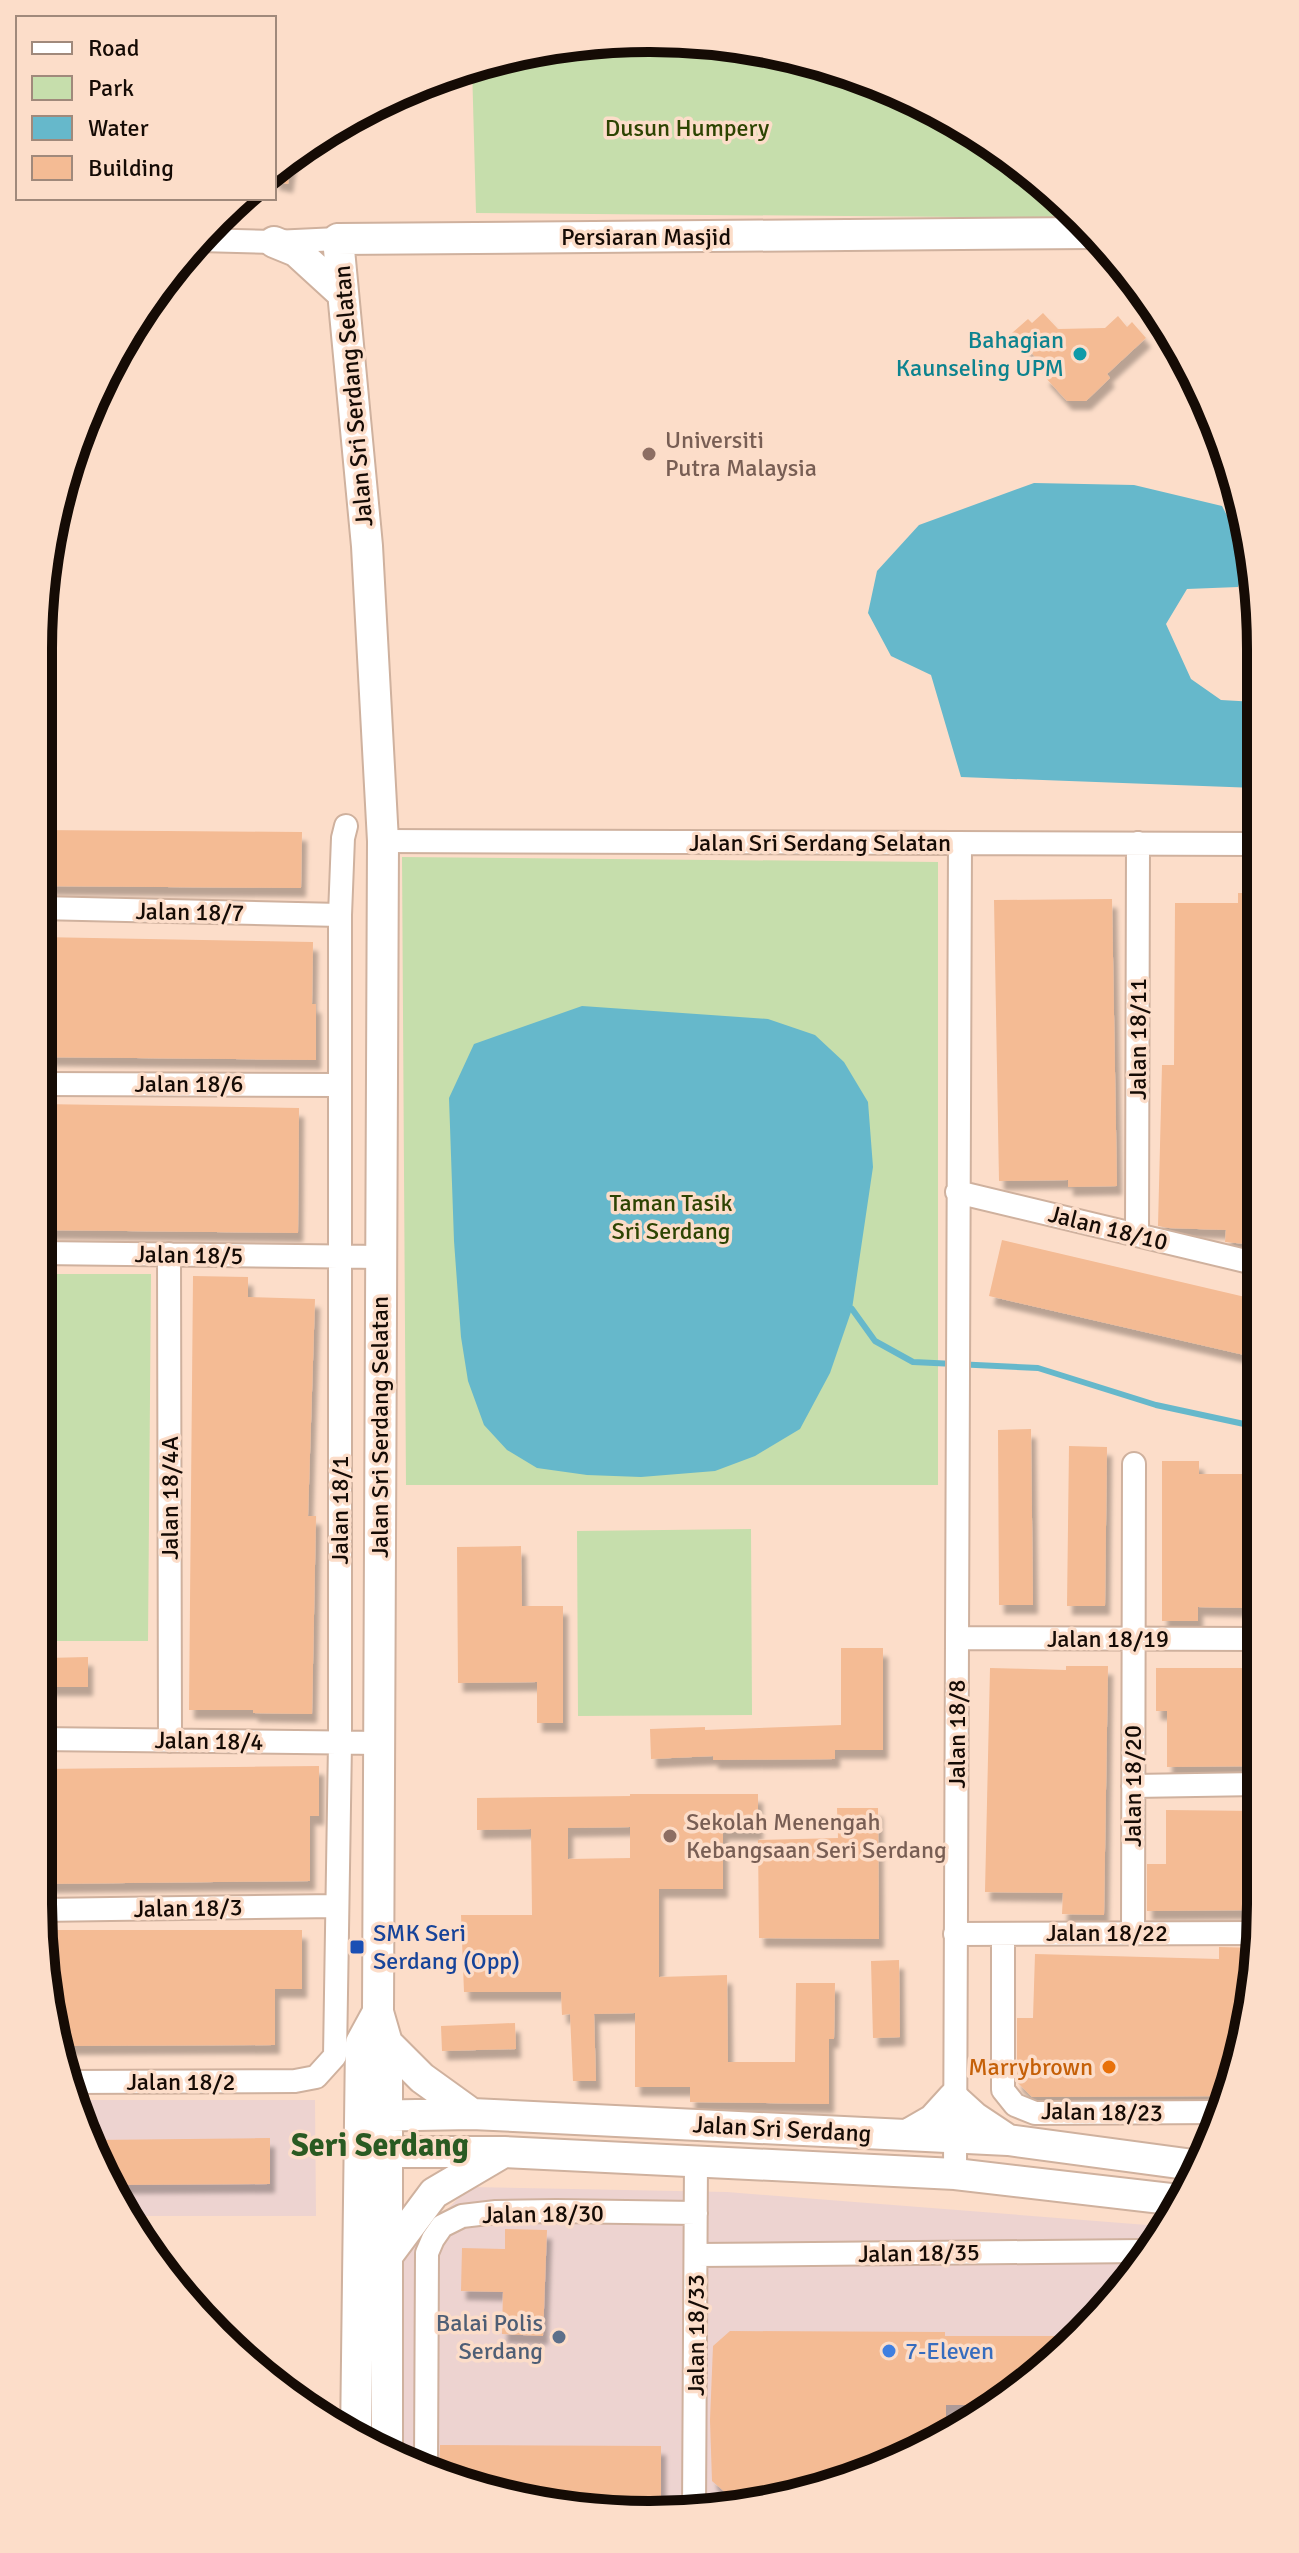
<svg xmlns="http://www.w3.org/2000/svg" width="1299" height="2553" viewBox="0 0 1299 2553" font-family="Signika,sans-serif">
<defs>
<filter id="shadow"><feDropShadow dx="5" dy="9" stdDeviation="2" flood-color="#0004"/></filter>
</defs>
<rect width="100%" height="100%" fill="#fcddc9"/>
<path fill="#edd3d0" d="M71,2100H315L316,2216H133Z
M470,2187L727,2192L1160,2226L1082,2336L920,2452L729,2510L530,2503L403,2455L404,2251Z"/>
<path fill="#c6deac" d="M689,39L807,59L920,101L1052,189L1080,218L476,213L472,66L569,43Z
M402,857L938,862V1485H406Z
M39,1274H151L148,1641H38Z
M751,1529L752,1715L578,1716L577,1531Z"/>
<path fill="#66b8cb" d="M1034,483L1134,485L1222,506L1248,555L1238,587L1187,589L1166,624L1191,679L1221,700L1256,702V788L961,777L931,675L891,656L868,613L877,571L919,525Z
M582,1006L768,1019L815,1035L844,1062L868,1102L873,1167L852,1309L830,1373L800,1429L755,1456L715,1471L641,1477L587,1475L537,1468L507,1450L484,1425L468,1381L461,1337L454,1241L449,1098L474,1044Z"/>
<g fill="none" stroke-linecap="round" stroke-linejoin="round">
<path stroke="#66b8cb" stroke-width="6" d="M852,1309L875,1341L913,1362L1038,1368L1156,1405L1258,1427"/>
</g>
<path fill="#f4bb94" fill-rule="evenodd" filter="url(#shadow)" d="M292,157L288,184L274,181V170Z
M1043,313L1058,329L1105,328L1118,316L1127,327L1132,322L1146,338L1107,374L1110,378L1086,401H1067L1044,376L1049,371L1012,333L1028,319L1032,323Z
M39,830L302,832L301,888L39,886Z
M1238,893H1257L1258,1245L1225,1242L1226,1230L1169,1228L1158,1226L1162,1065H1174L1175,903H1238Z
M1112,899L1117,1186L1068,1187V1180L999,1181L994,900Z
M39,937L313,942L312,1004H316V1060L39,1057Z
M39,1104L299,1108L298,1233L39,1230Z
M1002,1240L1258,1300V1338L1253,1357L989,1296Z
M193,1276L248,1277V1297L315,1299L308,1516H316L312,1714L253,1713V1710H189Z
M1031,1429L1033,1605H999L998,1430Z
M1069,1446L1107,1447L1105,1606H1067Z
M1162,1461H1199V1474H1249L1248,1608L1198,1607V1621H1162Z
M521,1546L522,1606H563V1723H537V1682L458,1683L457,1547Z
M841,1648H883V1750H835V1759L713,1760V1756L651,1759L650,1729L705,1727V1730L841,1725Z
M88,1657V1687H46V1658Z
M1066,1666H1108L1104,1915L1062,1914L1063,1893L985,1892L990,1668L1066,1670Z
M1156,1668H1259V1766L1167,1767V1711H1156Z
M319,1766V1816H310V1881L38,1884V1769Z
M630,1794H758V1831H723V1889H659V1977L727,1975L728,2062H795L796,1983H835L834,2039H829V2104L690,2102V2087H635V2013L594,2014L596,2081H573L570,2014L562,2015L561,1992H464L461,1915H532L531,1829L477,1830V1798L630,1796ZM630,1827V1858L568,1859V1828Z
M837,1808H878L879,1939L759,1938L758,1840L838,1838Z
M1166,1810L1259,1811L1260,1910L1147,1911V1864H1166Z
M42,1930H302V1989H275V2045L62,2046Z
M1219,1947L1259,1948L1240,2061L1227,2096L1032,2097L1017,2082V2018H1033L1035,1954L1219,1959Z
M899,1960L900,2037L873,2038L871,1961Z
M515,2023L516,2049L442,2051L441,2026Z
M270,2138V2184L116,2185L92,2140Z
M505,2229L547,2230L543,2336L502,2334L503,2292L461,2291L462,2248L505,2249Z
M730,2331L945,2332V2336H1081L985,2405H946V2433L920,2452L784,2493H726L712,2481L710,2420L713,2346Z
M440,2445L661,2446V2501L655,2507L530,2503L439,2469Z"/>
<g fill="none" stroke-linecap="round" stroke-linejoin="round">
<g stroke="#cfb19e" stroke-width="26">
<path id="street" d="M199,240L274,242L338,239
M383,841L1257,844
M39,908L340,915
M39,1084L340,1085
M957,1192L1258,1264
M1137,1235L1138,843
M39,1253L381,1257
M169,1254L170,1741
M958,1638L1259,1639
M38,1739L379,1743
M1133,1786L1259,1784
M39,1910L337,1906
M1133,1933L1134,1464
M955,1934L1260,1933
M1003,1934V2090L1015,2105L1035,2113L1221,2112
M68,2082L295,2081L316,2077L335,2056L340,1743V915L343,838L346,826
M955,2174L960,843
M696,2255L1143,2251
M426,2464L427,2253L433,2239L442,2226L462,2216L496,2212L556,2211L696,2213
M694,2509L696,2161"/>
</g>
<g stroke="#cfb19e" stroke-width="34">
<path id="secondary" d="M274,242L296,251L343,294
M387,2043L422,2078L472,2114
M361,2116L472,2114L1008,2140L1201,2166
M907,2135L933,2120L953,2098L975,2118L1008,2140
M360,2152H504L955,2174L1179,2200
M387,2256L434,2193L502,2153
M356,2438L361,2043L378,2012
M387,2449V2043L378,2012L383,841L367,546L338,239L1093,233"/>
</g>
<use href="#street" stroke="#fff" stroke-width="22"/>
<use href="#secondary" stroke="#fff" stroke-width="30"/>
</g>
<circle fill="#0f9aa8" stroke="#fcddc9" stroke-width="3" cx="1080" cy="354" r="8"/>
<g fill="#8d6e63" stroke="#fcddc9" stroke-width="3">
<circle cx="649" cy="454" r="8"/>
<circle cx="670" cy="1836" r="8"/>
</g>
<rect fill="#1a4fb4" stroke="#fcddc9" stroke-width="3" x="349" y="1939" width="16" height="16" rx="4"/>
<circle fill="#e8710a" stroke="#fcddc9" stroke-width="3" cx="1109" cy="2067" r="8"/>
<circle fill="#5c6f8a" stroke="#fcddc9" stroke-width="3" cx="559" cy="2337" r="8"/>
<circle fill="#3f7fe0" stroke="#fcddc9" stroke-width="3" cx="889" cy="2351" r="8"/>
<g text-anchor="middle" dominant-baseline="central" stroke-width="7" stroke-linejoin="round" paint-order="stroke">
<g font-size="24" fill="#2d4402" stroke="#fcddc9">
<text x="687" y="128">Dusun Humpery</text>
<text x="671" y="1203">Taman Tasik<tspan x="671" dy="28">Sri Serdang</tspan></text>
</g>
<g font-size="24" fill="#150b05" stroke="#fcddc9">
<text x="646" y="237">Persiaran Masjid</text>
<text transform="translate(353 396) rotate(-95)">Jalan Sri Serdang Selatan</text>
<text x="820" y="843">Jalan Sri Serdang Selatan</text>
<text transform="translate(190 912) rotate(1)">Jalan 18/7</text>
<text transform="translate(1138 1039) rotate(-90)">Jalan 18/11</text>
<text x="189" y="1084">Jalan 18/6</text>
<text transform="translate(1108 1228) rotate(14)">Jalan 18/10</text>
<text transform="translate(189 1255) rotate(1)">Jalan 18/5</text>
<text transform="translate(380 1427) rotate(-90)">Jalan Sri Serdang Selatan</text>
<text transform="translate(170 1498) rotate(-90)">Jalan 18/4A</text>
<text transform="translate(340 1510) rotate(-90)">Jalan 18/1</text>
<text x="1108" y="1639">Jalan 18/19</text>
<text transform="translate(957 1734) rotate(-90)">Jalan 18/8</text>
<text transform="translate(209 1741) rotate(1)">Jalan 18/4</text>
<text transform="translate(1133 1786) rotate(-90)">Jalan 18/20</text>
<text transform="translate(188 1908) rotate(-1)">Jalan 18/3</text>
<text x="1107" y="1933">Jalan 18/22</text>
<text x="181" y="2082">Jalan 18/2</text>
<text transform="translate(1102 2112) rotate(1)">Jalan 18/23</text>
<text transform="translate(782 2129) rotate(3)">Jalan Sri Serdang</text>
<text transform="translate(543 2214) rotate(-1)">Jalan 18/30</text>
<text transform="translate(919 2253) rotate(-1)">Jalan 18/35</text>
<text transform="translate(696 2335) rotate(-90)">Jalan 18/33</text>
</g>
<g font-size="24" fill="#0d838f" stroke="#fcddc9" text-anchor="end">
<text x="1064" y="340">Bahagian<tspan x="1064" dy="28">Kaunseling UPM</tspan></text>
</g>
<g font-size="24" fill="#785e54" stroke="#fcddc9" text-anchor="start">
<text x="665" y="440">Universiti<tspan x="665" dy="28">Putra Malaysia</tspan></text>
<text x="686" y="1822">Sekolah Menengah<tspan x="686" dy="28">Kebangsaan Seri Serdang</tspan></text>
</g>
<g font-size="24" fill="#164399" stroke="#fcddc9" text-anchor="start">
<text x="373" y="1933">SMK Seri<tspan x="373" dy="28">Serdang (Opp)</tspan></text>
</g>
<g font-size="24" fill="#c56008" stroke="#fcddc9" text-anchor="end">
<text x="1093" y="2067">Marrybrown</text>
</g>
<g font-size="24" fill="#4e5e75" stroke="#fcddc9" text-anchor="end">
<text x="543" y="2323">Balai Polis<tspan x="543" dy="28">Serdang</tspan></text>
</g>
<g font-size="24" fill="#366cbe" stroke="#fcddc9" text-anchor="start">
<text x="905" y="2351">7-Eleven</text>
</g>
<g font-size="32" font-weight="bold" fill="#2a5a22" stroke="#fcddc9">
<text x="380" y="2145">Seri Serdang</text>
</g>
</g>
<path d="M0 0H1299V2553H0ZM649 52H650A597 597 0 0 1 1247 649V1904A597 597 0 0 1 650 2501H649A597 597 0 0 1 52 1904V649A597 597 0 0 1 649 52Z" fill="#fcddc9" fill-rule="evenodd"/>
<path fill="none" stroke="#150b05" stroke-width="10" d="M649 52H650A597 597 0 0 1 1247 649V1904A597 597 0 0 1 650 2501H649A597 597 0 0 1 52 1904V649A597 597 0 0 1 649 52Z"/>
<rect x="16" y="16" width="260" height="184" fill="#fcddc9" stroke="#a0897b" stroke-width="2"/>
<rect x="32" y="42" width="40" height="12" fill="#ffffff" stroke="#a0897b" stroke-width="2"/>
<text x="88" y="56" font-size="24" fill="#150b05">Road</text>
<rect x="32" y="76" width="40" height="24" fill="#c6deac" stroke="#a0897b" stroke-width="2"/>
<text x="88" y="96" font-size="24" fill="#150b05">Park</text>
<rect x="32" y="116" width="40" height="24" fill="#66b8cb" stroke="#a0897b" stroke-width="2"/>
<text x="88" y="136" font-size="24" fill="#150b05">Water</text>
<rect x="32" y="156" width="40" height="24" fill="#f4bb94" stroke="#a0897b" stroke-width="2"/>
<text x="88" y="176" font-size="24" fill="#150b05">Building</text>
</svg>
